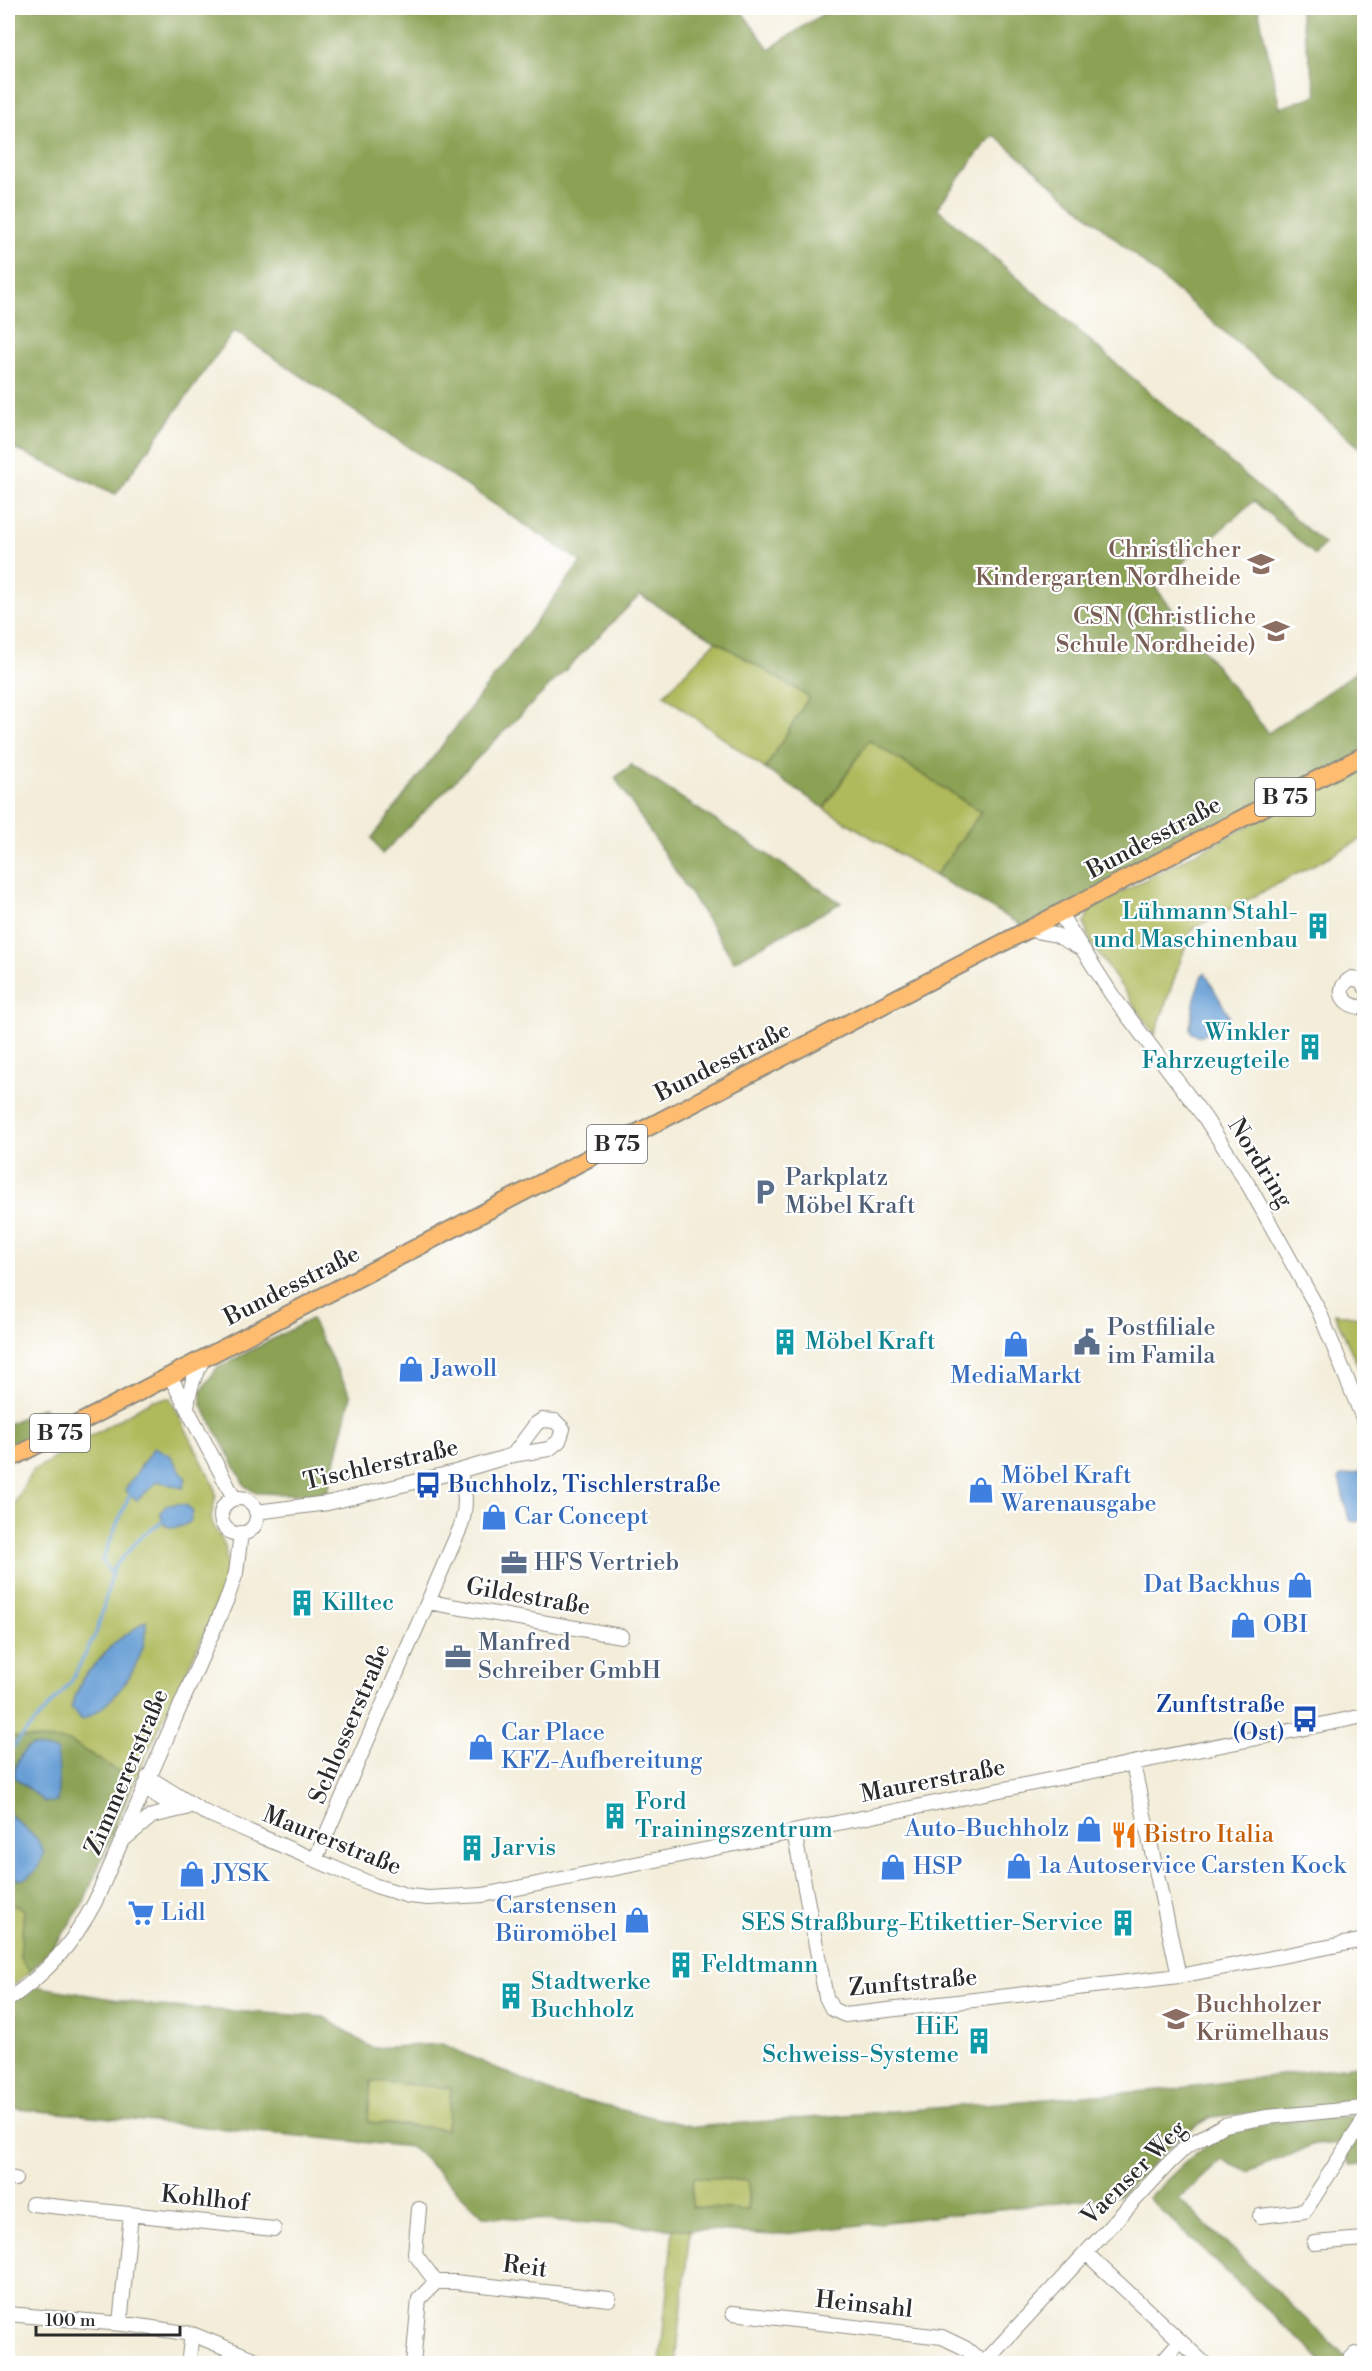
<svg xmlns="http://www.w3.org/2000/svg" width="1372" height="2371" viewBox="0 0 1372 2371" font-family="'Libre Bodoni',serif">
<rect width="100%" height="100%" fill="#fff"/>
<filter id="ink" filterUnits="userSpaceOnUse"><feTurbulence type="fractalNoise" baseFrequency=".0167" numOctaves="2"/><feDisplacementMap in="SourceGraphic" scale="12" xChannelSelector="R" yChannelSelector="G"/><feConvolveMatrix kernelMatrix="1 2 1 2 8 2 1 2 1" color-interpolation-filters="sRGB"/></filter>
<filter id="wash" filterUnits="userSpaceOnUse"><feTurbulence type="fractalNoise" baseFrequency=".008" numOctaves="4" result="noise"/><feDisplacementMap in="SourceGraphic" scale="24" xChannelSelector="R" yChannelSelector="G"/><feGaussianBlur stdDeviation="1.35" result="paint"/><feColorMatrix in="noise" values="0 0 0 0 0 0 0 0 0 0 0 0 0 0 0 0 0 1.4 0 .05"/><feComposite in="paint" operator="in"/></filter>
<g filter="url(#wash)">
<rect width="100%" height="100%" fill="#f3edd9"/>
<path fill="#afba5c" stroke="#6d7244" stroke-width="1.5" fill-rule="evenodd" d="M716,641L810,697L765,769L664,695Z
M869,740L981,812L935,876L824,809Z
M1364,765V838L1191,930L1155,1035L1091,943L1084,923L1091,908Z
M1334,1313L1364,1318V1379Z
M170,1398L214,1485L216,1495L211,1518L214,1527L225,1545L228,1577L213,1615L134,1781L69,1741L8,1737V1516L32,1471L152,1400ZM146,1621L71,1707L83,1678L114,1643Z
M8,1903L24,1909L20,1957L30,1972L8,1989Z
M371,2080L451,2087L447,2129L367,2122Z
M694,2177L749,2181L747,2211L691,2207Z
M673,2228L690,2229L676,2363H660Z"/>
<path fill="#8ba254" stroke="#5b6640" stroke-width="1.5" fill-rule="evenodd" d="M8,8H739L769,49L832,8H1258L1280,108L1317,95L1299,8H1364V451L994,135L980,150L937,208L1324,544L1315,555L1254,501L1155,587L1268,733L1364,667V755L1030,930L935,876L981,812L869,740L824,808L765,769L809,697L640,595L382,854L372,838L581,562L234,331L116,494L8,446Z
M631,765L841,903L734,961L615,778Z
M311,1319L351,1396L327,1495L256,1493L245,1486L201,1403V1391L217,1368Z
M44,1407L58,1434L8,1460V1424Z
M8,1737L69,1741L134,1781L83,1904L60,1938L30,1972L20,1957L24,1909L8,1903V1873L19,1880L37,1839L8,1812ZM26,1749L45,1802L14,1777L15,1767Z
M28,1985L155,2006L324,2017L372,2048L442,2044L558,2095L694,2127L1172,2089L1364,2064V2102L1211,2117L1179,2137L1121,2195L775,2235L483,2216L412,2147L8,2108V2000ZM371,2081L451,2088L447,2129L368,2122ZM694,2177L749,2181L748,2210L691,2207Z
M1364,2115V2164L1349,2165L1344,2143L1314,2145L1248,2172L1222,2160L1179,2199L1347,2358L1341,2363H1324L1148,2198C1164,2184 1179,2167 1195,2154C1242,2116 1308,2120 1364,2115Z"/>
<path fill="#679fd5" stroke="#496580" stroke-width="1.5" d="M1205,973L1229,1016V1021L1200,1036L1192,1033L1190,1028L1196,992L1202,975Z
M154,1447L170,1455L186,1479L183,1488L158,1481L137,1500L125,1490Z
M1364,1471V1520L1355,1522L1349,1520L1339,1478L1341,1476Z
M177,1504L186,1505L193,1512L190,1522C179,1528 171,1531 162,1522L161,1512L167,1505Z
M146,1621C148,1660 116,1704 82,1720L71,1707L83,1678L114,1643Z
M32,1746L57,1751L59,1772L57,1802H45L14,1777C15,1765 20,1751 32,1746Z
M8,1813L37,1839L44,1853C39,1867 35,1877 19,1880L8,1873Z"/>
<g fill="none" stroke-linecap="round" stroke-linejoin="round">
<path stroke="#679fd5" stroke-width="3" d="M112,1575L102,1560L130,1494
M8,1752L71,1682L97,1631L114,1567L142,1536L162,1522"/>
</g>
</g>
<g filter="url(#ink)">
<g fill="none" stroke-linecap="round" stroke-linejoin="round">
<g stroke="#8f8c82" stroke-width="16">
<path id="minor" d="M1060,914L1112,995L1205,1118L1249,1186L1319,1311L1364,1421
M1030,930L1056,935L1080,948
M1364,986L1362,981L1352,978C1332,989 1344,1008 1364,1007
M170,1376L234,1498
M187,1407C189,1389 194,1374 204,1358
M221 1516a18 18 0 1 1 36 0a18 18 0 1 1-36 0Z
M256,1512L328,1503L459,1471L513,1455L549,1449L559,1441L563,1429L555,1421L542,1420L536,1424L513,1455
M428,1602L621,1636
M148,1777L204,1812L376,1886L409,1896L428,1898L483,1895L1364,1716
M144,1787L162,1800L182,1807
M794,1832L826,1997L832,2009L845,2015L1179,1976L1133,1764
M123,1840L152,1816L186,1808
M315,1860L461,1526C467,1504 466,1493 459,1471
M1179,1976L1364,1940
M8,2000C48,1972 72,1945 95,1902L227,1599L236,1573L241,1533
M8,2178L15,2179
M32,2204L274,2229
M419,2209L415,2254L436,2282
M1260,2216L1305,2211L1364,2120
M1314,2243L1364,2239
M1086,2253L1205,2364
M733,2313L942,2337L965,2348L983,2363
M8,2314L133,2325L192,2334L266,2364
M120,2324L131,2214
M188,2364L192,2334
M413,2364L419,2299L436,2282H455L609,2299
M983,2364L1169,2163L1187,2146L1224,2125L1267,2117L1364,2108
M1160,2364L1180,2341
M1346,2364L1355,2354"/>
</g>
<g stroke="#8f8c82" stroke-width="20">
<path id="major" d="M8,1460L1364,755"/>
</g>
<use href="#minor" stroke="#fff" stroke-width="14"/>
<use href="#major" stroke="#febc70" stroke-width="16"/>
</g>
</g>
<defs>
<g id="school-bare" transform="scale(2.07)"><path d="M0-5L7-2L0 1L-7-2ZM-4 1L0 2.5L4 1V4Q0 6-4 4Z" fill="#8d6e63" stroke="#fff" stroke-width="2.5" paint-order="stroke"/></g>
<g id="building-bare" transform="scale(2.07)"><path d="M-4-6H4V6H1V3H-1V6H-4ZM-2.5-4.3h1.7v1.8h-1.7ZM.8-4.3h1.7v1.8H.8ZM-2.5-1h1.7V.8h-1.7ZM.8-1h1.7V.8H.8Z" fill="#0f9aa8" stroke="#fff" stroke-width="2.5" paint-order="stroke"/></g>
<g id="parking-bare" transform="scale(2.07)"><path d="M-3.5-5.5H1a3.5 3.5 0 0 1 0 7H-1V5.5H-3.5ZM-1-3.4V-.6H.8a1.4 1.4 0 0 0 0-2.8Z" fill="#5c6f8a" stroke="#fff" stroke-width="2.5" paint-order="stroke"/></g>
<g id="civic-bare" transform="scale(2.07)"><path d="M-.6-6.5H3V-4.5H.6V-3L4-1V1h2V6H-6V1h2V-1L-.6-3ZM-1.2 2.5V6h2.4V2.5Z" fill="#5c6f8a" stroke="#fff" stroke-width="2.5" paint-order="stroke"/></g>
<g id="shop-bare" transform="scale(2.07)"><path d="M-5-2.5h2.3a2.7 3.5 0 0 1 5.4 0H5L5.5 6h-11ZM-1.5-2.5h3a1.5 2.3 0 0 0-3 0Z" fill="#3f7fe0" stroke="#fff" stroke-width="2.5" paint-order="stroke"/></g>
<g id="bus-bare" transform="scale(2.07)"><path d="M-5-6H5V4H4V6H2V4H-2V6H-4V4H-5ZM-3.5-4V0h7V-4ZM-3.5 1.2v1.5H-2V1.2ZM2 1.2v1.5H3.5V1.2Z" fill="#1a4fb4" stroke="#fff" stroke-width="2.5" paint-order="stroke"/></g>
<g id="office-bare" transform="scale(2.07)"><path d="M-6-3h4V-5.5h4V-3h4V5H-6ZM-1-4.5V-3h2v-1.5ZM-6 0V1H6V0Z" fill="#5c6f8a" stroke="#fff" stroke-width="2.5" paint-order="stroke"/></g>
<g id="restaurant-bare" transform="scale(2.07)"><path d="M-5-6h1v4h1v-4h1v4h1v-4h1v5L-1.5 .5V6h-2V.5L-5-1ZM5-6V6H3V1.5H1.5Q1.5-4 5-6Z" fill="#e8710a" stroke="#fff" stroke-width="2.5" paint-order="stroke"/></g>
<g id="supermarket-bare" transform="scale(2.07)"><path d="M-6-5.5h2.5l.6 2H6L4.5 2H-2.5L-4.4-4H-6ZM-1.5 3.2a1.3 1.3 0 1 0 .1 0ZM3 3.2a1.3 1.3 0 1 0 .1 0Z" fill="#3f7fe0" stroke="#fff" stroke-width="2.5" paint-order="stroke"/></g>
</defs>
<g fill-rule="evenodd">
<use href="#school-bare" x="1261" y="564"/>
<use href="#school-bare" x="1276" y="631"/>
<use href="#building-bare" x="1318" y="926"/>
<use href="#building-bare" x="1310" y="1047"/>
<use href="#parking-bare" x="765" y="1192"/>
<use href="#building-bare" x="785" y="1342"/>
<use href="#civic-bare" x="1087" y="1342"/>
<use href="#shop-bare" x="1016" y="1344"/>
<use href="#shop-bare" x="411" y="1369"/>
<use href="#bus-bare" x="428" y="1485"/>
<use href="#shop-bare" x="981" y="1490"/>
<use href="#shop-bare" x="494" y="1517"/>
<use href="#office-bare" x="514" y="1563"/>
<use href="#shop-bare" x="1300" y="1585"/>
<use href="#building-bare" x="302" y="1603"/>
<use href="#shop-bare" x="1243" y="1625"/>
<use href="#office-bare" x="458" y="1657"/>
<use href="#bus-bare" x="1305" y="1719"/>
<use href="#shop-bare" x="481" y="1747"/>
<use href="#building-bare" x="615" y="1816"/>
<use href="#shop-bare" x="1089" y="1829"/>
<use href="#restaurant-bare" x="1124" y="1835"/>
<use href="#building-bare" x="472" y="1848"/>
<use href="#shop-bare" x="1019" y="1866"/>
<use href="#shop-bare" x="893" y="1867"/>
<use href="#shop-bare" x="192" y="1874"/>
<use href="#supermarket-bare" x="141" y="1913"/>
<use href="#shop-bare" x="637" y="1920"/>
<use href="#building-bare" x="1123" y="1923"/>
<use href="#building-bare" x="681" y="1965"/>
<use href="#building-bare" x="511" y="1996"/>
<use href="#school-bare" x="1176" y="2019"/>
<use href="#building-bare" x="979" y="2041"/>
</g>
<g text-anchor="middle" dominant-baseline="central" stroke-width="4.5" stroke-linejoin="round" paint-order="stroke">
<g fill="#fff" stroke="#6b6b6b" stroke-width="1.5">
<rect x="1255" y="778" width="60" height="38" rx="4.5"/>
<rect x="587" y="1125" width="60" height="38" rx="4.5"/>
<rect x="30" y="1414" width="60" height="38" rx="4.5"/>
</g>
<g font-size="22" font-weight="bold" fill="#2b2b2b">
<text x="1285" y="797">B 75</text>
<text x="617" y="1144">B 75</text>
<text x="60" y="1433">B 75</text>
</g>
<g font-size="24" fill="#785e54" stroke="#fff" text-anchor="end">
<text x="1241" y="550">Christlicher<tspan x="1241" dy="28">Kindergarten Nordheide</tspan></text>
<text x="1256" y="617">CSN (Christliche<tspan x="1256" dy="28">Schule Nordheide)</tspan></text>
<text x="1196" y="2005" text-anchor="start">Buchholzer<tspan x="1196" dy="28">Krümelhaus</tspan></text>
</g>
<g font-size="24" fill="#2b2b2b" stroke="#fff">
<text transform="translate(1154 838) rotate(-28)">Bundesstraße</text>
<text transform="translate(723 1062) rotate(-27)">Bundesstraße</text>
<text transform="translate(1260 1163) rotate(58)">Nordring</text>
<text transform="translate(292 1286) rotate(-27)">Bundesstraße</text>
<text transform="translate(381 1465) rotate(-13)">Tischlerstraße</text>
<text transform="translate(528 1597) rotate(10)">Gildestraße</text>
<text transform="translate(350 1724) rotate(-67)">Schlosserstraße</text>
<text transform="translate(127 1772) rotate(-67)">Zimmererstraße</text>
<text transform="translate(933 1781) rotate(-11)">Maurerstraße</text>
<text transform="translate(332 1841) rotate(22)">Maurerstraße</text>
<text transform="translate(913 1983) rotate(-5)">Zunftstraße</text>
<text transform="translate(1134 2173) rotate(-45)">Vaenser Weg</text>
<text transform="translate(205 2199) rotate(6)">Kohlhof</text>
<text transform="translate(525 2267) rotate(7)">Reit</text>
<text transform="translate(864 2305) rotate(6)">Heinsahl</text>
</g>
<g font-size="24" fill="#0d838f" stroke="#fff" text-anchor="start">
<text x="1298" y="912" text-anchor="end">Lühmann Stahl-<tspan x="1298" dy="28">und Maschinenbau</tspan></text>
<text x="1290" y="1033" text-anchor="end">Winkler<tspan x="1290" dy="28">Fahrzeugteile</tspan></text>
<text x="805" y="1342">Möbel Kraft</text>
<text x="322" y="1603">Killtec</text>
<text x="635" y="1802">Ford<tspan x="635" dy="28">Trainingszentrum</tspan></text>
<text x="492" y="1848">Jarvis</text>
<text x="1103" y="1923" text-anchor="end">SES Straßburg-Etikettier-Service</text>
<text x="701" y="1965">Feldtmann</text>
<text x="531" y="1982">Stadtwerke<tspan x="531" dy="28">Buchholz</tspan></text>
<text x="959" y="2027" text-anchor="end">HiE<tspan x="959" dy="28">Schweiss-Systeme</tspan></text>
</g>
<g font-size="24" fill="#4e5e75" stroke="#fff" text-anchor="start">
<text x="785" y="1178">Parkplatz<tspan x="785" dy="28">Möbel Kraft</tspan></text>
<text x="1107" y="1328">Postfiliale<tspan x="1107" dy="28">im Famila</tspan></text>
<text x="534" y="1563">HFS Vertrieb</text>
<text x="478" y="1643">Manfred<tspan x="478" dy="28">Schreiber GmbH</tspan></text>
</g>
<g font-size="24" fill="#366cbe" stroke="#fff" text-anchor="start">
<text x="431" y="1369">Jawoll</text>
<text x="1016" y="1376" text-anchor="middle">MediaMarkt</text>
<text x="1001" y="1476">Möbel Kraft<tspan x="1001" dy="28">Warenausgabe</tspan></text>
<text x="514" y="1517">Car Concept</text>
<text x="1280" y="1585" text-anchor="end">Dat Backhus</text>
<text x="1263" y="1625">OBI</text>
<text x="501" y="1733">Car Place<tspan x="501" dy="28">KFZ-Aufbereitung</tspan></text>
<text x="1069" y="1829" text-anchor="end">Auto-Buchholz</text>
<text x="1039" y="1866">1a Autoservice Carsten Kock</text>
<text x="913" y="1867">HSP</text>
<text x="212" y="1874">JYSK</text>
<text x="617" y="1906" text-anchor="end">Carstensen<tspan x="617" dy="28">Büromöbel</tspan></text>
<text x="161" y="1913">Lidl</text>
</g>
<g font-size="24" fill="#164399" stroke="#fff" text-anchor="start">
<text x="448" y="1485">Buchholz, Tischlerstraße</text>
<text x="1285" y="1705" text-anchor="end">Zunftstraße<tspan x="1285" dy="28">(Ost)</tspan></text>
</g>
<g font-size="24" fill="#c56008" stroke="#fff" text-anchor="start">
<text x="1144" y="1835">Bistro Italia</text>
</g>
</g>
<rect width="1372" height="2371" fill="none" stroke="#fff" stroke-width="30"/>
<path d="M36 2326v9h144v-9" fill="none" stroke="#2b2b2b" stroke-width="3"/>
<text x="45" y="2326" font-size="18" fill="#2b2b2b" stroke="#ffffff" stroke-width="4.5" paint-order="stroke">100 m</text>
</svg>
